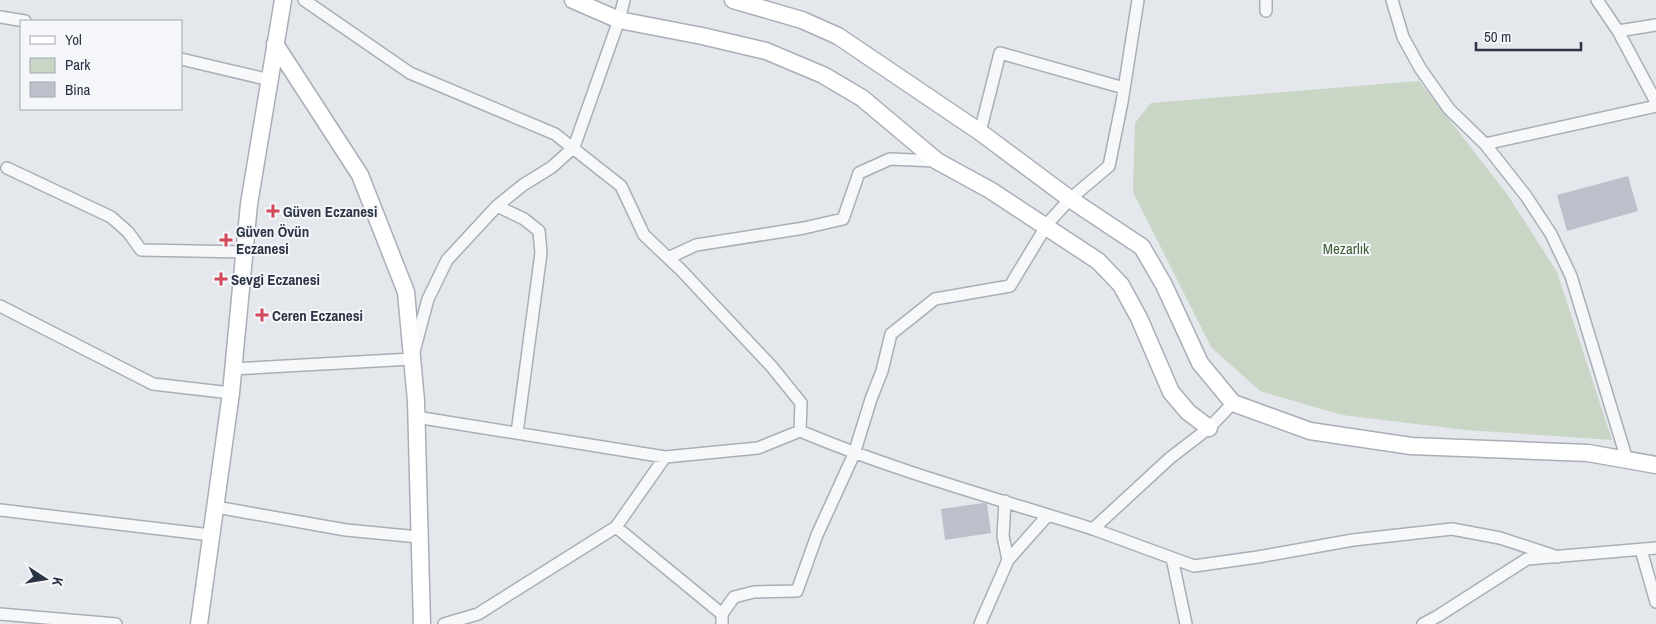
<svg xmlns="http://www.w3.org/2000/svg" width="1656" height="624" viewBox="0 0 1656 624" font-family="'Archivo Narrow',sans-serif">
<rect width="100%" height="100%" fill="#e4e7ec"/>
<path fill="#c9d6c5" d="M1419,81L1507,194L1557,272L1612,440L1466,430L1342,415L1260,391L1211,347L1133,192L1135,123L1151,103Z"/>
<path fill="#bbc0ca" d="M1628,176L1638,211L1567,231L1557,195Z
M983,503L987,504L991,533L945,540L941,509Z"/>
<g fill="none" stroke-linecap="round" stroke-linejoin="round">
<g stroke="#a9aeb7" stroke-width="14">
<path id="street" d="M304,0L410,73L555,134L621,186L644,235L681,270L772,367L801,403L800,431
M1392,0L1403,37L1420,68L1449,109L1485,144L1526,196L1551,234L1571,276L1627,460
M1597,0L1618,31L1656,102
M1266,11V0
M0,17L25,21
M1618,31L1656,25
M181,59L270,80
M980,132L1000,53L1124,88
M1485,144L1656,106
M7,168L111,217L128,232L141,250L245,252
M497,206L524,219L539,231L541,253L517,433
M668,258L696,245L804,228L843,219L859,173L890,159L937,161
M0,306L153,384L231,393
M233,369L412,359L428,299L447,260L497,206L523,185L552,167L574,147L619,20L624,0
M416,417L665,457L758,448L800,431C895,471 995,498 1093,529L1170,458L1209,428L1233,403
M1005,501L1003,536L1008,560
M216,507L346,530L419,537
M0,510L211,535
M616,527L722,614
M1093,529L1194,566L1258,557L1353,540L1452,529L1500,538L1558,557
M1641,550L1656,602
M1172,558L1186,624
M0,614L116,624
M444,624L478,614L616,527L665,457
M722,624V614L734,597L754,592L797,591L817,535L854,454L871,399L882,371L891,334L935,299L1010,286L1048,223L1070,199L1109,166L1122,102L1138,0
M980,624L1008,560L1048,515
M1423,624L1438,616L1527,559L1656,548"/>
</g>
<g stroke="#a9aeb7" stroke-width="19">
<path id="secondary" d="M573,0L619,20L702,36L766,51L823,75L862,98L937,161L990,190L1098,261L1121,285L1139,318L1171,392L1188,412L1209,428
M733,0L802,20L838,36L980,132L1070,199L1142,247L1164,285L1200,363L1233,403L1310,431L1411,446L1588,453L1656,465
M275,44L360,175L406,292L416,401L422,624
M199,624L231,393L249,204L283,0"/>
</g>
<use href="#street" stroke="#f7f8fa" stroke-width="11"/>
<use href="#secondary" stroke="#fff" stroke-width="16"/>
</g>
<g fill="#d1495b" stroke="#f4f6f9" stroke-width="2">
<path d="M270.5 203.5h5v5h5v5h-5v5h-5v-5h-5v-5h5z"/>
<path d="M223.5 232.5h5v5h5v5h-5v5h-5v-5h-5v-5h5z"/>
<path d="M218.5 271.5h5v5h5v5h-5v5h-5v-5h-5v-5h5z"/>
<path d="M259.5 307.5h5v5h5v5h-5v5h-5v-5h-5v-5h5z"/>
</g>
<g text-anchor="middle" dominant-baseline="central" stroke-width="4" stroke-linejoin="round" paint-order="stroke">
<g font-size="15" font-weight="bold" fill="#2b3445" stroke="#f4f6f9" text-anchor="start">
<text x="283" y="211">Güven Eczanesi</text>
<text x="236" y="231">Güven Övün<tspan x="236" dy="17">Eczanesi</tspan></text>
<text x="231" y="279">Sevgi Eczanesi</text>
<text x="272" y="315">Ceren Eczanesi</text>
</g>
<g font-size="15" fill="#3f6138" stroke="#f4f6f9">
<text x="1346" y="248">Mezarlık</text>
</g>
</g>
<rect x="20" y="20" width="162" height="90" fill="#f4f6f9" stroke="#a4a8b1"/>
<rect x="30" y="36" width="25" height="8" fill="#ffffff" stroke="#a4a8b1"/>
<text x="65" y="45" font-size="15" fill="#2b3445">Yol</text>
<rect x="30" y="58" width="25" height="15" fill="#c9d6c5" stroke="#a4a8b1"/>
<text x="65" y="70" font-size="15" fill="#2b3445">Park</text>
<rect x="30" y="82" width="25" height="15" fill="#bbc0ca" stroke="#a4a8b1"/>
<text x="65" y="95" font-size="15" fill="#2b3445">Bina</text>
<g transform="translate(45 579) rotate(102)" stroke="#f4f6f9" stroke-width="4" paint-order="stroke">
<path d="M0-4L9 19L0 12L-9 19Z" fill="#2b3445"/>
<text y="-8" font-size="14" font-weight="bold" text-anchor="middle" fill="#2b3445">K</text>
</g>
<path d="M1476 42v8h105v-8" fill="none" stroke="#2b3445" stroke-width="2.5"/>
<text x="1484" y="42" font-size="15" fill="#2b3445" stroke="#f4f6f9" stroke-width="4" paint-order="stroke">50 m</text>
</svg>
